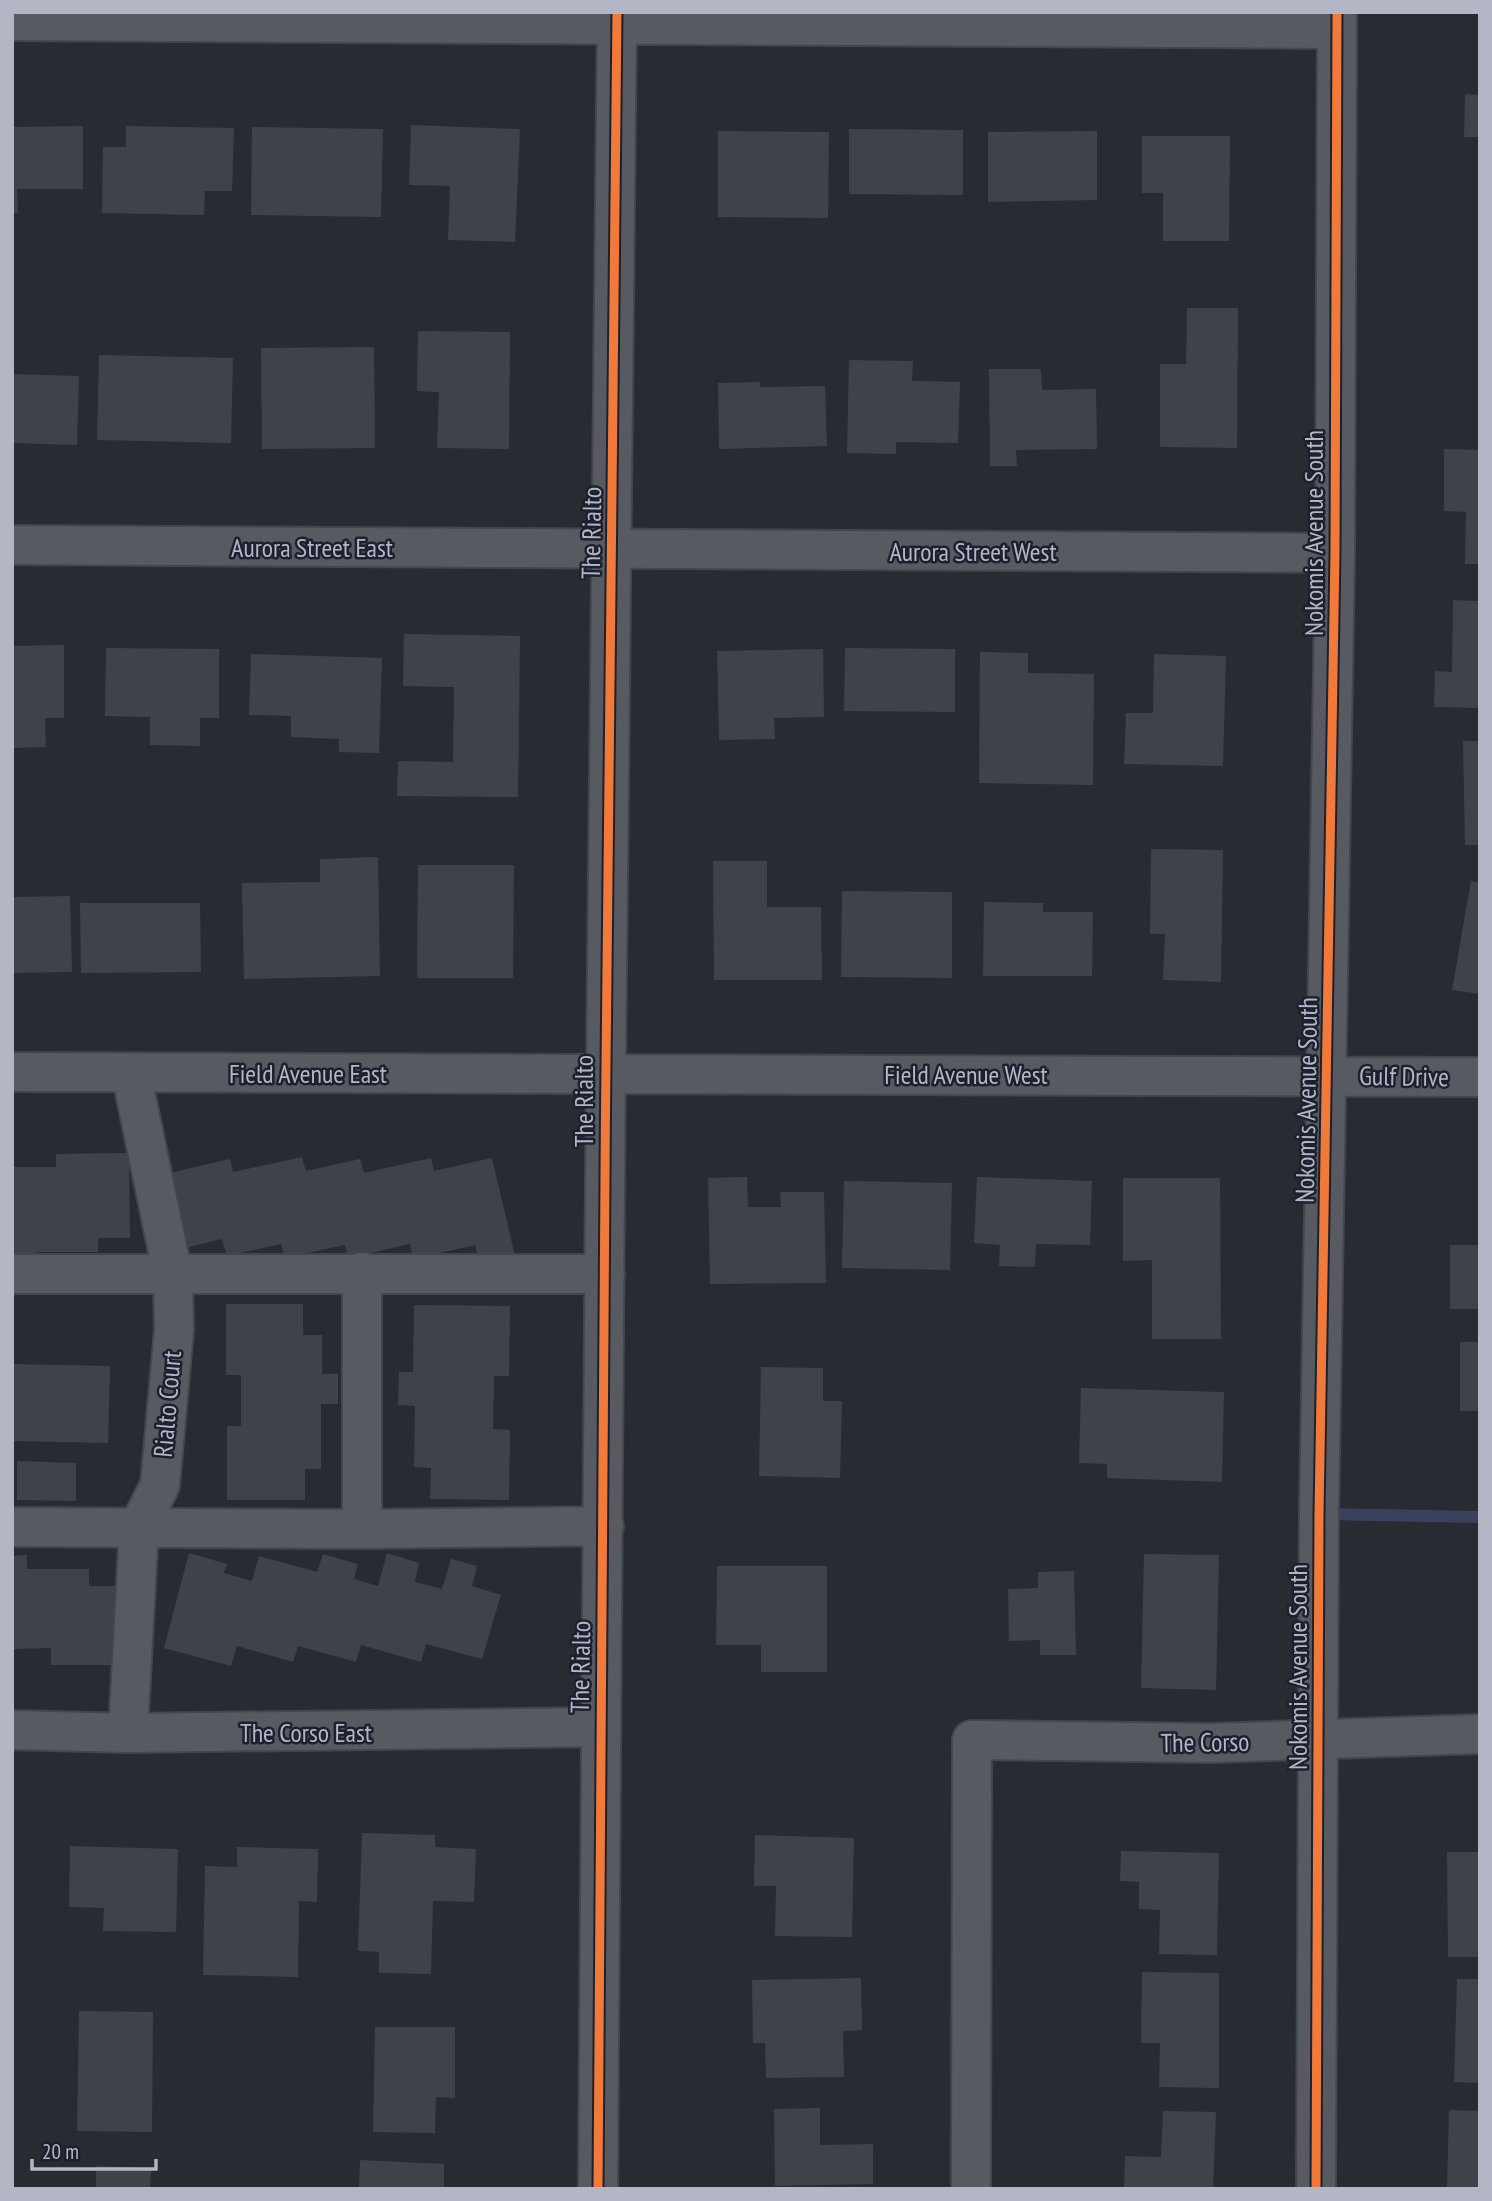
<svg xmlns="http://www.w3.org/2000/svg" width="1492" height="2201" viewBox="0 0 1492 2201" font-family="'PT Sans Narrow',sans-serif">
<rect width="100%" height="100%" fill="#292b33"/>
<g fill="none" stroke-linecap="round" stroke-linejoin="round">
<path stroke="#3a425b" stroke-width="12" d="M1323,1514L1480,1517"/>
</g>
<path fill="#404249" d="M1465,94L1480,95V137H1464Z
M411,125L520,129L515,242L448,240L450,186L409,185Z
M83,126V189H17L18,213H12V127Z
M126,126L234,128L232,191H205L204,215L102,213L103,147H126Z
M252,127L383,129L381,217L251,215Z
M849,129L963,130V195L849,194Z
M718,131L829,132L828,218L718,217Z
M1097,131V200L988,202V132Z
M1142,136H1230L1229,241H1163V193H1142Z
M1187,308H1238L1237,448L1160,447V364H1186Z
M418,331L510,332L509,449L437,448L439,392L417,391Z
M374,347L375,448L262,449L261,348Z
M99,355L233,358L231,443L97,440Z
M849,360L913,361L912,381L960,382L958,443L896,442V454L847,453Z
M989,369H1041L1042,390L1096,389L1097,449L1016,450L1017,466H990Z
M12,374L79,376L77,445L12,443Z
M760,382V387L825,386L827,446L719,449L718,383Z
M1444,449L1480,450V564H1465L1466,512L1444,511Z
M1453,600L1480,601V708L1434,707L1435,671L1452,672Z
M404,634L520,636L518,797L397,796L398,761L453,762L454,687L403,686Z
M64,645V718H45L46,747L12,748V646Z
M106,648L219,649V718H200V746L150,745V717L105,716Z
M845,648L955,649V712L844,711Z
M823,649L824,717L774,718L775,739L719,740L717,651Z
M980,652L1028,653V673L1094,674L1093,785L979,783Z
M251,654L382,658L379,753L339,752V739L291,737V716L249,715Z
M1154,654L1226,656L1223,766L1124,764L1126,713H1153Z
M1463,741H1480V845H1465Z
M1151,849L1223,850L1221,982L1163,980L1165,934H1150Z
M378,857L380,976L244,979L242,883L320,882V859Z
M713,861H767V907H821L822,980H714Z
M418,865H514L513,978H417Z
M1471,881L1480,883V994L1452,990Z
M842,891L952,892V978L841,977Z
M70,896L72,972L12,973V897Z
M984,902L1043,903V912H1093L1092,976H983Z
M80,903H200L201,972L81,973Z
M129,1153L130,1238H98V1252H35L31,1267H12V1167H56V1154Z
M302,1157L306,1171L360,1159L364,1173L431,1158L434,1171L492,1158L515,1256L480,1264L475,1245L413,1259L410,1244L348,1258L345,1245L285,1258L281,1244L227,1256L222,1239L186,1248L169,1173L230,1159L233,1172Z
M747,1177L748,1207H781L780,1192H824L826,1283L710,1284L708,1178Z
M977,1177L1092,1181L1090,1245L1036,1244L1035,1267L999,1266L1000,1245L974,1243Z
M1123,1178H1220L1221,1339H1152V1260L1123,1261Z
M844,1181L952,1183L950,1270L842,1268Z
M1450,1245H1480V1309H1450Z
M226,1304H303V1335H322V1374H338V1404H321V1469H305V1500H227V1426H241V1375H226Z
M414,1305L510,1306L509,1376H494L493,1429L510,1430L509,1500L430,1499L431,1468L414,1467L415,1406L398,1405L399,1372H413Z
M1460,1342H1480V1411H1460Z
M12,1364L110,1366L108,1443L12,1441Z
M761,1367L823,1368V1401H842L840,1478L759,1476Z
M1081,1388L1224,1392L1222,1482L1107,1478V1464L1079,1463Z
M17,1461L76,1463V1501L17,1500Z
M189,1553L227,1564L224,1573L252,1581L259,1556L317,1572L323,1554L358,1564L354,1579L378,1586L387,1553L419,1563L415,1582L442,1589L451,1559L477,1566L472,1586L501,1595L482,1659L426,1644L421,1662L361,1645L356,1662L298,1646L293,1662L237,1646L231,1666L164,1648Z
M1144,1554L1219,1555L1216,1690L1141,1688Z
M27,1555V1569H89V1586H120L121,1665H51V1648L12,1649V1556Z
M717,1566H827V1672H761V1645H716Z
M1074,1571L1076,1655H1040V1640L1009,1641L1008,1589L1038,1588V1572Z
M362,1833L435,1835V1847L476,1849L474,1902L433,1901L431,1974L379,1973V1952L358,1951Z
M755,1835L854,1838L852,1937L775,1936L776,1886H754Z
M70,1846L178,1849L176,1932L103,1931L104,1908L69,1907Z
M237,1847L318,1849L317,1902L299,1901L298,1977L203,1975L205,1866L237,1867Z
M1121,1851L1219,1853L1217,1955L1159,1954L1160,1910L1139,1909V1882L1120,1881Z
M1447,1852H1480V1957H1448Z
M1142,1972L1219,1973V2088L1159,2087L1160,2043H1141Z
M861,1978L862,2030L843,2031L844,2077L766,2078L765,2043H753L752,1980Z
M1457,1979H1480V2083L1454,2082Z
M79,2011L153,2012L152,2132L77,2131Z
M375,2027H455V2098L436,2097L435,2133L373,2132Z
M820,2108V2145L873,2144V2184L775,2186L774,2109Z
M1449,2110L1480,2111V2189H1447Z
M1163,2111L1216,2112L1213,2189H1124L1125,2156L1161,2157Z
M360,2160L444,2164V2189H359Z
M96,2166L151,2168L150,2189H96Z"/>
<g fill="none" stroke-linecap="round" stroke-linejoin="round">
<g stroke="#45464d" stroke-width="42">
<path id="minor" d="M12,21L1336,29
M12,545L1335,553
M12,1072L1480,1077
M12,1274H605
M12,1527L362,1529L604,1526
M362,1529V1272
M12,1730L128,1733L599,1727
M128,1733L139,1527L160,1485L174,1330L173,1275L131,1073
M598,2189C600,1463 610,738 617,12
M971,2189L972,1740L1211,1743L1480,1734
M1316,2189L1319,1514L1335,553L1337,12"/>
</g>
<use href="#minor" stroke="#585a62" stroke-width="38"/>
<g stroke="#1d212d" stroke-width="13">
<path id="cycleway" d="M598,2189C600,1463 610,738 617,12
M1316,2189L1319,1514L1335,553L1337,12"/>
</g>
<use href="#cycleway" stroke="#f17a3a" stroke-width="9"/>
</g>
<g text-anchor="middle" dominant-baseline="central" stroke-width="5" stroke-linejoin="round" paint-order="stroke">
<g font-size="26" fill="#b3b6c4" stroke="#1d212d">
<text transform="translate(591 533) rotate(-89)">The Rialto</text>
<text transform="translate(1313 533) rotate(-90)">Nokomis Avenue South</text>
<text x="312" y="547">Aurora Street East</text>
<text x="973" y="551">Aurora Street West</text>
<text x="308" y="1073">Field Avenue East</text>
<text x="966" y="1074">Field Avenue West</text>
<text transform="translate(1404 1076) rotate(1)">Gulf Drive</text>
<text transform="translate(1306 1100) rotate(-89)">Nokomis Avenue South</text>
<text transform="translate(583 1101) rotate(-90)">The Rialto</text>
<text transform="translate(167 1404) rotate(-85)">Rialto Court</text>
<text transform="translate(580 1667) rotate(-89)">The Rialto</text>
<text transform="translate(1297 1667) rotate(-90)">Nokomis Avenue South</text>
<text x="306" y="1732">The Corso East</text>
<text transform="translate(1205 1742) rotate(-1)">The Corso</text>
</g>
</g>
<rect width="1492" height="2201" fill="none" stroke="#b3b6c4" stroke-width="28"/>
<path d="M32 2159v10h124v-10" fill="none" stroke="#b3b6c4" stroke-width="3.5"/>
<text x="42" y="2159" font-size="21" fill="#b3b6c4" stroke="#1d212d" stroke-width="5" paint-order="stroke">20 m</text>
</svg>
